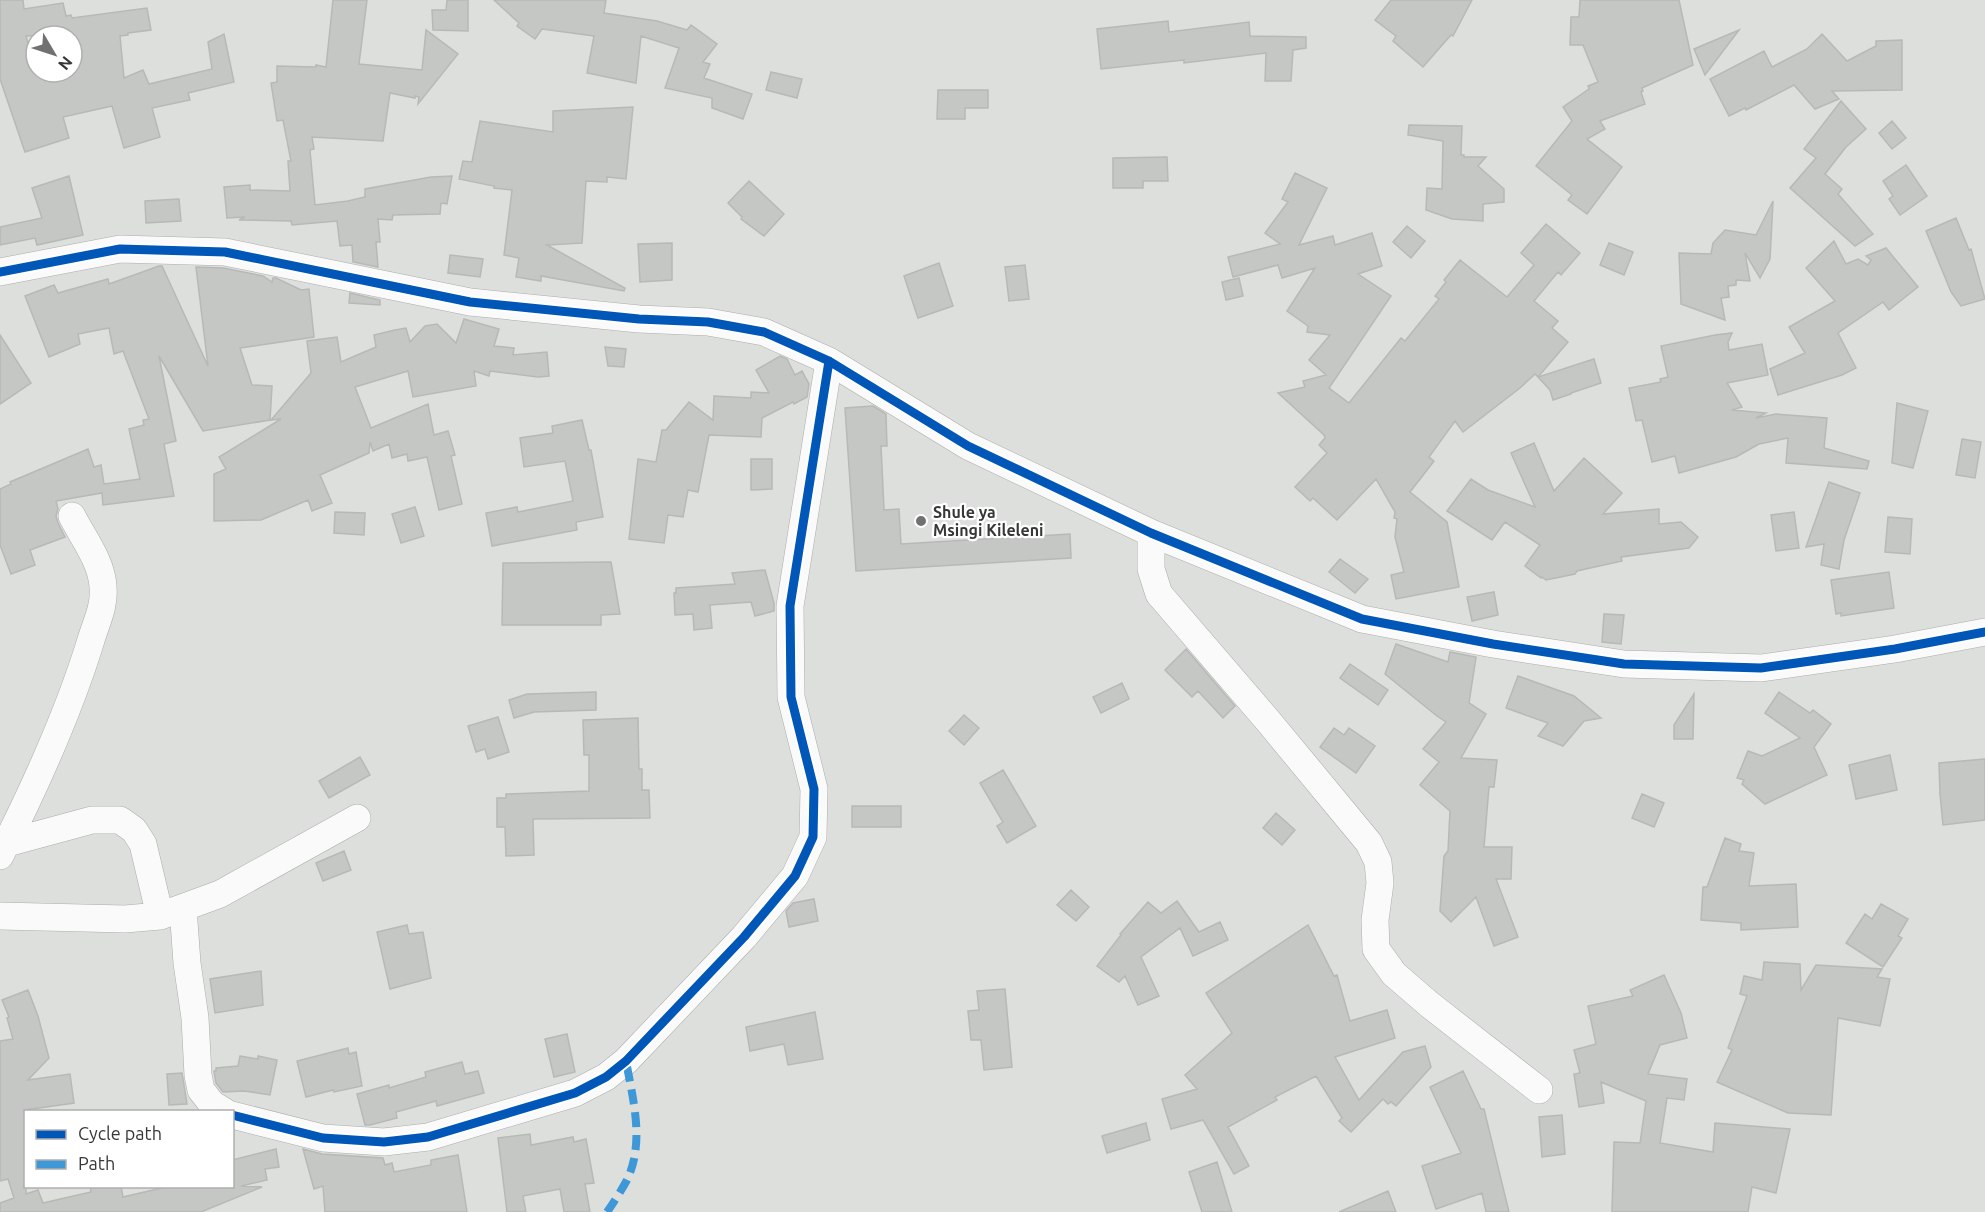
<svg xmlns="http://www.w3.org/2000/svg" width="1985" height="1212" viewBox="0 0 1985 1212" font-family="Ubuntu,sans-serif">
<rect width="100%" height="100%" fill="#dcdfdb"/>
<path fill="#c5c7c4" stroke="#b7b9b7" stroke-width="1.5" fill-rule="evenodd" d="M0,0H23L24,9L63,3L66,16L71,15L72,18L147,8L151,30L128,33V35L120,36L124,78L143,70L149,84L212,69L208,42L224,34L234,82L188,93L190,100L152,108L160,137L124,148L112,106L63,117L69,138L25,152L0,79ZM26,36H72V72H36Z
M333,0H367L359,64L422,70L426,30L458,54L418,104L419,97L415,96V98L390,93L383,141L312,137L314,149L310,150L315,205L348,201L365,197V189L431,177L452,176L447,204L441,203L440,214L393,215L392,220L378,219L380,242H376L378,267L353,262L352,245L340,246L337,221L292,225L291,221L239,220L245,217L227,218L224,187L250,185V190L290,191L288,161H291L283,120L277,121L271,83L277,82V66L316,67V65L326,67Z
M447,0H468V31L433,30L432,10H446Z
M494,0H606L604,13L657,21L687,30L691,25L717,44L703,62L710,64L704,78L752,94L743,119L712,108V98L665,88L679,48L641,36L636,83L587,73L594,36L542,29L535,39L517,26L519,23Z
M1391,0H1472L1453,36L1451,35L1423,67L1393,41L1396,36L1375,20Z
M1580,0H1679L1693,65L1642,88L1643,91L1641,92L1645,104L1600,121L1605,129L1587,139L1622,167L1587,214L1568,200L1572,195L1536,166L1572,121L1563,107L1589,89L1588,86L1598,82L1583,45H1570L1571,17H1579Z
M1168,21L1169,32L1249,22L1250,36L1306,37V48L1293,50L1291,81H1265L1266,53L1184,63V60L1101,69L1097,29Z
M1739,30L1705,75L1694,49Z
M1822,34L1847,61L1876,46V41L1902,40V90L1832,91L1839,99L1815,109L1794,85L1746,110L1745,108L1729,116L1710,79L1764,51L1772,67L1807,49Z
M771,72L802,79L797,98L766,90Z
M938,90H988V108H965V119H937Z
M1841,101L1866,129L1846,147L1825,174L1842,189L1838,194L1873,234L1855,246L1790,188L1816,158L1804,149Z
M633,107L626,179L607,177V182L586,181L582,243L547,245L625,288L624,291L541,276V281L516,277L519,258L504,255L512,190L494,188V186L459,179L463,161L472,162L480,121L553,132V111Z
M1892,121L1906,138L1892,149L1879,133Z
M1409,125L1462,126L1461,155H1464V157H1486L1478,166L1504,189V202L1483,204V221L1452,219L1426,210L1427,188L1442,189L1443,141L1408,135Z
M1167,157L1168,181H1143V188H1113V158Z
M1906,165L1927,196L1900,215L1889,199L1893,196L1883,181Z
M1295,173L1327,188L1299,245L1333,236L1335,245L1372,233L1382,266L1358,274L1391,296L1329,388L1349,403L1401,338L1405,341L1439,299L1435,296L1446,282L1444,280L1460,260L1507,297L1534,265L1521,253L1546,224L1580,253L1561,275L1558,272L1534,301L1558,321L1552,328L1568,342L1538,377L1535,374L1520,388L1463,432L1455,421L1429,457L1434,461L1410,492L1447,522L1459,587L1396,599L1391,575L1404,572L1395,537L1397,519L1394,518L1395,512L1376,479L1337,520L1313,498L1310,501L1295,487L1327,453L1319,445L1325,438L1324,435L1278,393L1305,387L1303,381L1326,375L1309,360L1330,335L1307,332L1308,326L1287,311L1315,268L1282,278L1278,265L1233,277L1228,257L1280,244L1265,233L1288,202L1282,199Z
M69,176L83,235L37,245L35,238L0,245V227L42,218L32,188Z
M749,181L784,214L764,236L741,219L742,217L728,203Z
M179,199L181,221L146,223L145,201Z
M1773,201L1770,259L1760,278L1745,253L1750,281L1736,280V285L1728,286L1729,297L1721,298L1725,320L1681,304L1679,253L1711,254L1713,243L1725,230L1756,235Z
M1956,218L1969,250L1971,249L1985,299L1961,306L1951,292L1926,231Z
M1407,226L1425,241L1411,258L1393,242Z
M1834,241L1846,264L1858,259L1868,265L1871,260L1866,256L1886,248L1918,287L1889,310L1883,302L1838,333L1856,368L1842,375L1778,395L1770,369L1805,353L1789,327L1835,301L1806,268Z
M672,243V280L640,282L638,244Z
M1609,243L1633,252L1624,275L1600,265Z
M450,255L483,259L480,277L448,273Z
M939,263L953,306L918,318L904,276Z
M1025,265L1029,299L1009,301L1005,267Z
M159,266H162L208,366L196,267L223,268L263,276L272,282L273,278H276L301,290L309,289L314,337L240,348L252,385L272,386L270,420L203,431L159,356L176,441L164,444L174,496L103,505L102,493L56,501L58,509L56,516L58,523L65,537L30,550L35,565L11,574L0,545V489L11,484L10,482L88,449L94,467L101,465L104,484L140,479L129,429L144,425L143,420L149,419L123,351L114,354L109,328L78,334L80,344L49,357L25,296L54,285L58,293L108,279L109,284Z
M1239,278L1243,296L1226,300L1222,282Z
M350,293L380,300V305L349,303Z
M464,319L499,329L494,346L514,348L513,355L547,352L549,376L538,377L490,371L489,376L474,371L476,386L413,397L408,371L355,387L371,428L428,404L434,435L448,431L455,455L451,456L462,504L439,510L427,457L408,461L407,454L392,458L389,444L373,451L370,442L369,453L320,475L332,503L312,511L308,500L261,520L214,521V474L226,469L219,457L281,419L271,420L311,373L307,341L337,337L341,362L376,347L374,335L395,330L406,328L410,342L425,326L437,324L456,343Z
M1732,333L1728,342L1729,350L1762,344L1768,375L1727,383L1742,407L1732,410L1766,413L1756,418L1776,414L1827,418L1824,448L1869,461L1867,469L1786,463L1788,438L1759,444L1736,457L1679,473L1675,456L1652,462L1642,420L1636,421L1629,388L1661,382L1660,379L1668,377L1661,346L1715,335Z
M0,335L31,383L0,404Z
M605,347L626,349L624,367L608,366Z
M780,356L787,359L795,375L802,371L809,384L807,397L794,404L793,402L762,418L761,437L709,435L698,492L688,490L683,517L668,515L664,543L629,539L638,459L656,462L662,430H666L689,402L713,420L714,396L751,398V392L769,393L756,370Z
M1594,359L1601,383L1571,393V394L1553,400L1550,390L1538,377Z
M1897,403L1928,411L1913,468L1892,463Z
M873,406L886,414L887,446H881L884,510L899,509L901,544L1070,534L1071,558L856,571L845,408Z
M582,420L589,450H591L603,517L576,522L577,530L492,546L486,513L517,507L518,512L573,501L565,461L524,467L520,438L553,433L552,426Z
M1962,439L1981,442L1975,478L1956,475Z
M1534,443L1554,491L1584,458L1622,493L1603,514L1659,509V524L1681,522L1698,537L1689,548L1621,557L1622,561L1577,571L1575,574L1546,580L1542,577L1541,578L1525,566L1540,545L1505,522L1492,540L1447,511L1471,479L1488,490L1535,507L1511,453Z
M751,459H772V489L751,490Z
M1829,482L1860,493L1844,540L1839,569L1821,565L1824,544L1806,547Z
M415,507L424,536L401,543L392,514Z
M335,512L365,513L364,535L334,533Z
M1794,512L1799,548L1776,551L1771,515Z
M1888,517L1912,519L1910,554L1885,552Z
M1340,559L1368,579L1355,593L1329,572Z
M611,562L620,614L601,615V625H502L503,563Z
M765,570L774,603V611L755,616L751,602L710,605L712,628L694,630L693,614L675,615L674,593H676V588L735,584L732,573Z
M1889,572L1894,608L1841,616V613L1836,614L1831,580Z
M1494,592L1498,615L1472,621L1467,597Z
M1604,614L1624,615L1621,644L1602,642Z
M1396,644L1448,662L1450,652L1476,657L1469,703L1486,714L1461,758L1497,760L1494,787H1489L1484,847H1512L1511,879H1496L1518,937L1494,946L1476,897L1451,922L1440,911L1444,856L1448,851L1450,811L1420,785L1439,762L1423,749L1446,722L1437,716L1385,674Z
M1186,649L1235,706L1223,718L1198,691L1192,697L1165,670Z
M1350,664L1388,690L1378,705L1340,678Z
M1518,676L1574,696L1601,718L1584,721L1563,746L1538,736L1548,723L1506,708Z
M1122,683L1129,699L1101,713L1093,697Z
M596,692V710L534,712L514,718L509,700L527,694Z
M1779,692L1810,713L1813,710L1831,724L1814,747L1827,775L1765,804L1742,784L1744,780L1737,778L1748,751L1762,756L1800,738L1765,713Z
M1694,694L1693,739H1674V725Z
M964,715L979,728L964,745L949,731Z
M498,717L509,752L488,759L485,749L476,752L468,726Z
M638,718L639,769H642V790H649L650,818L533,819L534,855L506,856L505,827H497V798H506V794L589,791V755H584L583,720Z
M1334,728L1344,735L1349,728L1375,746L1356,773L1320,747Z
M1890,755L1897,790L1856,799L1849,765Z
M360,757L370,775L329,798L319,781Z
M1985,759V820L1943,825L1940,794L1939,763Z
M1003,770L1036,826L1007,843L997,826L1003,822L980,783Z
M1642,794L1664,803L1654,827L1632,818Z
M852,806H901V827H852Z
M1276,813L1295,830L1282,845L1263,828Z
M1725,838L1741,844L1739,851L1754,853L1749,886L1796,884L1798,927L1741,930V923L1701,920L1703,887H1707Z
M344,851L351,870L323,881L316,863Z
M1071,890L1089,907L1076,921L1057,905Z
M814,899L818,921L789,927L786,911L793,903Z
M1177,901L1199,932L1220,922L1228,940L1193,956L1180,928L1141,957L1159,996L1138,1005L1125,976L1119,982L1097,966L1121,935L1120,934L1148,902L1161,913Z
M1881,904L1908,919L1898,936L1902,938L1883,967L1846,943L1865,914L1872,919Z
M407,925L409,934L423,932L431,978L390,989L377,932Z
M1308,925L1334,976L1337,975L1350,1021L1387,1010L1395,1038L1335,1057L1359,1100L1403,1052L1425,1046L1431,1067L1396,1106L1391,1102L1388,1104L1383,1099L1351,1132L1339,1121L1342,1118L1316,1076L1275,1097L1277,1100L1228,1127L1249,1166L1234,1174L1203,1120L1171,1129L1162,1099L1197,1089L1185,1075L1232,1033L1206,993Z
M1764,962L1800,964L1801,990L1816,965L1882,969L1877,977L1890,979L1880,1026L1838,1018L1831,1115L1788,1113L1717,1082L1732,1050L1728,1048L1747,996L1740,994L1744,976L1762,980Z
M261,971L263,1005L215,1013L210,979Z
M1664,975L1681,1013L1687,1038L1660,1045L1648,1074L1687,1079L1684,1100L1667,1098L1660,1143L1713,1152L1715,1123L1790,1129L1776,1193L1752,1187L1748,1212H1612L1614,1142L1640,1143L1646,1101L1601,1082L1604,1103L1579,1107L1574,1074L1580,1073L1574,1050L1596,1044L1588,1006L1633,996L1630,990Z
M1005,989L1012,1067L984,1070L981,1040H971L968,1011L979,1010L977,991Z
M28,990L38,1016L49,1058L28,1080L70,1074L74,1103L25,1110L26,1194L38,1190L43,1203L91,1192L90,1186H121L123,1197L170,1186H232V1160L276,1149L279,1167L265,1169L267,1180L241,1186L262,1187L201,1212H0V1203L14,1198L8,1179L0,1181V1041L13,1039L7,1018L9,1017L2,1000Z
M815,1012L823,1059L788,1065L784,1044L750,1051L746,1027Z
M567,1034L575,1072L554,1077L545,1039Z
M348,1048L349,1054L356,1052L362,1086L334,1092L333,1090L306,1097L297,1061Z
M240,1056L258,1059V1056L277,1060L270,1095L244,1091L223,1092L216,1083L214,1071H216V1068L238,1066Z
M462,1062L465,1074L478,1071L484,1093L437,1106L436,1101L396,1112L397,1118L370,1125H365L357,1094L389,1085V1088L426,1077L425,1072Z
M1463,1071L1481,1109H1484L1509,1212H1486L1482,1193L1436,1209L1422,1166L1461,1153L1430,1087Z
M182,1073L187,1104L169,1105L167,1074Z
M1562,1115L1565,1154L1542,1157L1539,1117Z
M1146,1123L1150,1140L1107,1153L1102,1136Z
M530,1134L531,1145L573,1137L574,1142L586,1139L594,1183L585,1184L590,1212H564L560,1189L523,1196L526,1212H507L498,1138Z
M303,1149L322,1154L383,1158L385,1165L392,1163L394,1172L431,1165V1160L458,1155L467,1212H325L323,1186L314,1189Z
M1217,1162L1232,1212H1202L1189,1172Z
M1388,1191L1396,1212H1339Z"/>
<g fill="none" stroke-linecap="round" stroke-linejoin="round">
<g stroke="#abadab" stroke-width="28">
<path id="minor" d="M0,272L120,249L225,252L470,302L639,319L708,322L764,332L829,361L968,446L1151,533L1362,619L1493,644L1624,664L1761,668L1895,649L1985,632
M1151,533V569L1159,594L1269,722L1369,843L1378,862L1380,883L1375,920L1376,949L1394,974L1430,1005L1539,1090
M7,843L92,820H120L134,830L143,844L160,916
M0,856C35,787 68,715 91,640C96,623 105,606 103,587C102,562 83,538 72,516
M183,908L187,963L195,1018L198,1075L201,1090L212,1104L225,1112
M0,916L125,919L160,916L220,894L357,818
M232,1115L323,1138L384,1142L428,1137L575,1093L606,1077L626,1061L744,937L795,876L813,837L814,789L791,697L790,606L829,361"/>
</g>
<use href="#minor" stroke="#fafafa" stroke-width="27"/>
<path stroke="#3e98d8" stroke-width="8" stroke-dasharray="15 8" stroke-linecap="butt" d="M607,1212C614,1202 621,1191 627,1180C645,1142 633,1100 626,1061"/>
<g stroke="#fff" stroke-width="13">
<path id="cycleway" d="M0,272L120,249L225,252L470,302L639,319L708,322L764,332L829,361L968,446L1151,533L1362,619L1493,644L1624,664L1761,668L1895,649L1985,632
M232,1115L323,1138L384,1142L428,1137L575,1093L606,1077L626,1061L744,937L795,876L813,837L814,789L791,697L790,606L829,361"/>
</g>
<use href="#cycleway" stroke="#0057b8" stroke-width="9"/>
</g>
<circle fill="#707270" stroke="#fff" stroke-width="2" cx="921" cy="521" r="6"/>
<g text-anchor="middle" dominant-baseline="central" stroke-width="4.5" stroke-linejoin="round" paint-order="stroke">
<g font-size="16" font-weight="bold" fill="#363836" stroke="#fff" text-anchor="start">
<text x="933" y="512">Shule ya<tspan x="933" dy="18">Msingi Kileleni</tspan></text>
</g>
</g>
<rect x="24" y="1110" width="210" height="78" fill="#ffffff" stroke="#afafaf" stroke-width="1.5"/>
<rect x="36" y="1130" width="30" height="9" fill="#0057b8" stroke="#afafaf" stroke-width="1.5"/>
<text x="78" y="1140" font-size="18" fill="#363836">Cycle path</text>
<rect x="36" y="1160" width="30" height="9" fill="#3e98d8" stroke="#afafaf" stroke-width="1.5"/>
<text x="78" y="1170" font-size="18" fill="#363836">Path</text>
<g transform="translate(54 54) rotate(129)"><circle r="28" fill="#ffffff" stroke="#afafaf" stroke-width="1.5"/>
<path d="M0-4.5L10 22L0 15L-10 22Z" fill="#707270"/>
<text y="-9" font-size="16" font-weight="bold" text-anchor="middle" fill="#363836">N</text>
</g>
</svg>
